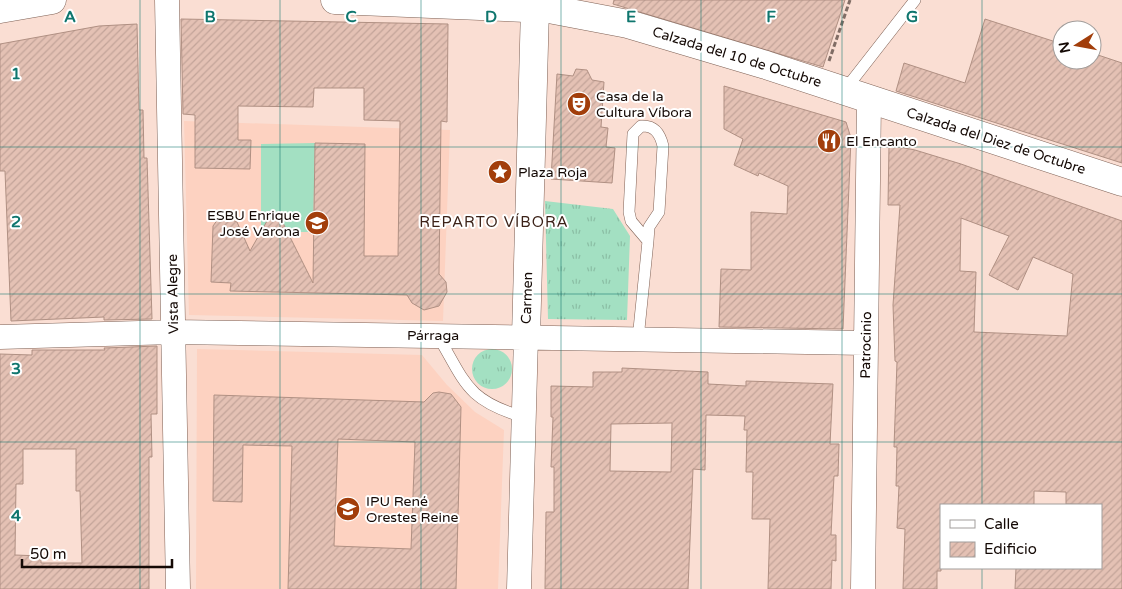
<svg xmlns="http://www.w3.org/2000/svg" width="1122" height="589" viewBox="0 0 1122 589" font-family="'Varela Round',sans-serif">
<defs>
<pattern id="grass-tufts" width="24" height="20" patternUnits="userSpaceOnUse" patternTransform="scale(1.25)"><rect width="24" height="20" fill="#a3e0c2"/><path d="M3 7l-1-3M5 7V3M7 7l1-3M15 17l-1-3M17 17v-4M19 17l1-3" fill="none" stroke="#8bbfa5"/></pattern>
<pattern id="building-hatch" width="6" height="6" patternUnits="userSpaceOnUse" patternTransform="scale(1.25)"><rect width="6" height="6" fill="#e4c1b4"/><path d="M-1 1l2-2M0 6l6-6M5 7l2-2" fill="none" stroke="#c3a499"/></pattern>
</defs>
<rect width="100%" height="100%" fill="#faded3"/>
<path fill="#fdd2c1" d="M184,121L450,130L443,321L189,315Z
M197,349L422,355L447,385L475,412L504,430L498,589H196Z"/>
<path fill="url(#grass-tufts)" d="M545,201L613,209L630,236L627,320L548,319Z
M472 369a20 20 0 1 1 40 0a20 20 0 1 1-40 0Z"/>
<path fill="#a3e0c2" d="M315,143L313,232H261V144Z"/>
<path fill="url(#building-hatch)" stroke="#b09083" fill-rule="evenodd" d="M614,0H845L823,67L613,4Z
M181,19L448,24L447,122L441,121L439,274L446,282L447,292L439,306L424,310L412,303L407,295L230,291L231,283L211,282L213,226L218,219L226,217L237,222L250,251L267,221L274,219L282,221L313,283L315,143L365,144L364,256H398L400,121L364,120V88H314L313,107L238,106V140H251L250,169L195,168V115L183,114Z
M985,19L1062,44V60H1092V53L1122,63V163L896,91L904,63L965,83Z
M137,24L139,110H143L144,158H147L152,319L104,320V317L11,321L5,171H0V44L99,26Z
M576,69L587,70L592,80L604,82L601,127L608,128L606,147L615,148L612,183L551,179L557,74L573,76Z
M724,86L846,122L851,138L843,329L719,327L721,269L751,270V212L787,214L788,186L759,173L758,176L734,165L743,139L724,129Z
M889,145L915,150L961,164L1122,221V589H1015L1016,568H1101V505L1066,504V492L1034,491V505H941V571H937V589H903L905,529L897,528L899,486H896L897,447H894L897,362L895,361L893,305L900,205H888ZM961,218L1009,236L989,275L1018,290L1033,257L1073,274L1067,336L974,332L976,272L960,271Z
M157,346V414H151L152,457H149V589H0V354L32,355V350H105L104,348ZM23,449H76V491H80L82,563H41V556L15,555L16,484H23Z
M622,368L708,372V384L746,386V381L833,384L830,444H839L838,476H834L831,535H836V561L832,560L831,589H768L770,519H752L753,472H746L747,430H744L745,416L706,415L705,470L693,469L688,589H545L546,512H554V467H551L553,417H551V386L593,387V372H622ZM672,423L671,472L610,471L611,424Z
M439,392L451,394L461,407L456,589H288L292,446L243,445L242,502L213,501L214,395L424,402L433,393ZM338,439L415,442L411,549L334,546Z"/>
<g fill="none" stroke-linecap="round" stroke-linejoin="round">
<g stroke="#7f6155" stroke-width="12">
<path id="lane" d="M844,91L915,0
M438,336C466,384 467,400 523,417
M638,339L648,241L649,227L659,212L663,146C660,133 654,125 641,126L633,134L629,212L631,221L648,241"/>
</g>
<g stroke="#7f6155" stroke-width="25">
<path id="street" d="M167,0L178,589
M0,337L174,332L866,343
M519,589L526,337
M863,589L869,100"/>
</g>
<g stroke="#7f6155" stroke-width="29">
<path id="secondary" d="M526,337L535,8"/>
</g>
<g stroke="#7f6155" stroke-width="29">
<path id="primary" d="M335,0L549,9L628,24L766,65L1122,182
M0,9L52,0"/>
</g>
<path stroke="#806d65" stroke-width="3" stroke-dasharray="5 2.5" stroke-linecap="butt" d="M829,61L850,0"/>
<use href="#lane" stroke="#fff" stroke-width="11"/>
<use href="#street" stroke="#fff" stroke-width="24"/>
<use href="#secondary" stroke="#fff" stroke-width="28"/>
<use href="#primary" stroke="#fff" stroke-width="28"/>
</g>
<path fill="none" stroke="#0f766e" stroke-width="1" stroke-opacity="0.55" d="M140,0V589M280,0V589M421,0V589M561,0V589M701,0V589M842,0V589M982,0V505M0,147H1122M0,294H1122M0,442H1122M982,568V589"/>
<defs>
<g id="theatre-disc" transform="scale(1.25)"><circle r="9.5" fill="#a23e0b" stroke="#fff"/><path d="M-5-5.5Q0-4 5-5.5V0Q5 5 0 6Q-5 5-5 0ZM-3.3-2.5H-1v1.5H-3.3ZM1-2.5H3.3v1.5H1ZM-2.8 1Q0 5.5 2.8 1Z" fill="#fff"/></g>
<g id="restaurant-disc" transform="scale(1.25)"><circle r="9.5" fill="#a23e0b" stroke="#fff"/><path d="M-5-6h1v4h1v-4h1v4h1v-4h1v5L-1.5 .5V6h-2V.5L-5-1ZM5-6V6H3V1.5H1.5Q1.5-4 5-6Z" fill="#fff"/></g>
<g id="sight-disc" transform="scale(1.25)"><circle r="9.5" fill="#a23e0b" stroke="#fff"/><path d="M0-6L1.8-2.2L6-1.7L2.9 1.2L3.7 5.4L0 3.3L-3.7 5.4L-2.9 1.2L-6-1.7L-1.8-2.2Z" fill="#fff"/></g>
<g id="school-disc" transform="scale(1.25)"><circle r="9.5" fill="#a23e0b" stroke="#fff"/><path d="M0-5L7-2L0 1L-7-2ZM-4 1L0 2.5L4 1V4Q0 6-4 4Z" fill="#fff"/></g>
</defs>
<g fill-rule="evenodd">
<use href="#theatre-disc" x="579" y="104"/>
<use href="#restaurant-disc" x="829" y="141"/>
<use href="#sight-disc" x="500" y="172"/>
<use href="#school-disc" x="317" y="223"/>
<use href="#school-disc" x="348" y="509"/>
</g>
<g text-anchor="middle" dominant-baseline="central" stroke-width="4" stroke-linejoin="round" paint-order="stroke">
<g font-size="14" fill="#140905" stroke="#fff">
<text transform="translate(737 57) rotate(17)">Calzada del 10 de Octubre</text>
<text transform="translate(996 141) rotate(18)">Calzada del Diez de Octubre</text>
<text transform="translate(173 294) rotate(-91)">Vista Alegre</text>
<text transform="translate(527 298) rotate(-88)">Carmen</text>
<text x="433" y="335">Párraga</text>
<text transform="translate(866 345) rotate(-89)">Patrocinio</text>
</g>
<g font-size="14" fill="#140905" stroke="#fff" text-anchor="start">
<text x="596" y="96">Casa de la<tspan x="596" dy="16">Cultura Víbora</tspan></text>
<text x="846" y="141">El Encanto</text>
<text x="518" y="172">Plaza Roja</text>
<text x="300" y="215" text-anchor="end">ESBU Enrique<tspan x="300" dy="16">José Varona</tspan></text>
<text x="366" y="501">IPU René<tspan x="366" dy="16">Orestes Reine</tspan></text>
</g>
<g font-size="15" letter-spacing="1" fill="#3c2218" stroke="#fff">
<text x="494" y="222">REPARTO VÍBORA</text>
</g>
</g>
<g font-size="16" text-anchor="middle" font-weight="bold" fill="#0f766e" stroke="#fff" stroke-width="4" stroke-linejoin="round" paint-order="stroke">
<text x="70" y="22">A</text>
<text x="210" y="22">B</text>
<text x="351" y="22">C</text>
<text x="491" y="22">D</text>
<text x="631" y="22">E</text>
<text x="771" y="22">F</text>
<text x="912" y="22">G</text>
<text x="16" y="79">1</text>
<text x="16" y="227">2</text>
<text x="16" y="374">3</text>
<text x="16" y="521">4</text>
</g>
<rect x="940" y="504" width="162" height="65" fill="#ffffff" stroke="#a19d9b"/>
<rect x="950" y="520" width="25" height="8" fill="#ffffff" stroke="#a19d9b"/>
<text x="984" y="529" font-size="15" fill="#140905">Calle</text>
<rect x="950" y="542" width="25" height="15" fill="url(#building-hatch)" stroke="#a19d9b"/>
<text x="984" y="554" font-size="15" fill="#140905">Edificio</text>
<g transform="translate(1077 45) rotate(259)"><circle r="24" fill="#ffffff" stroke="#a19d9b"/>
<path d="M0-4L9 19L0 12L-9 19Z" fill="#a23e0b"/>
<text y="-8" font-size="14" font-weight="bold" text-anchor="middle" fill="#140905">N</text>
</g>
<path d="M22 559v8h150v-8" fill="none" stroke="#140905" stroke-width="2.5"/>
<text x="30" y="559" font-size="15" fill="#140905" stroke="#ffffff" stroke-width="4" paint-order="stroke">50 m</text>
</svg>
